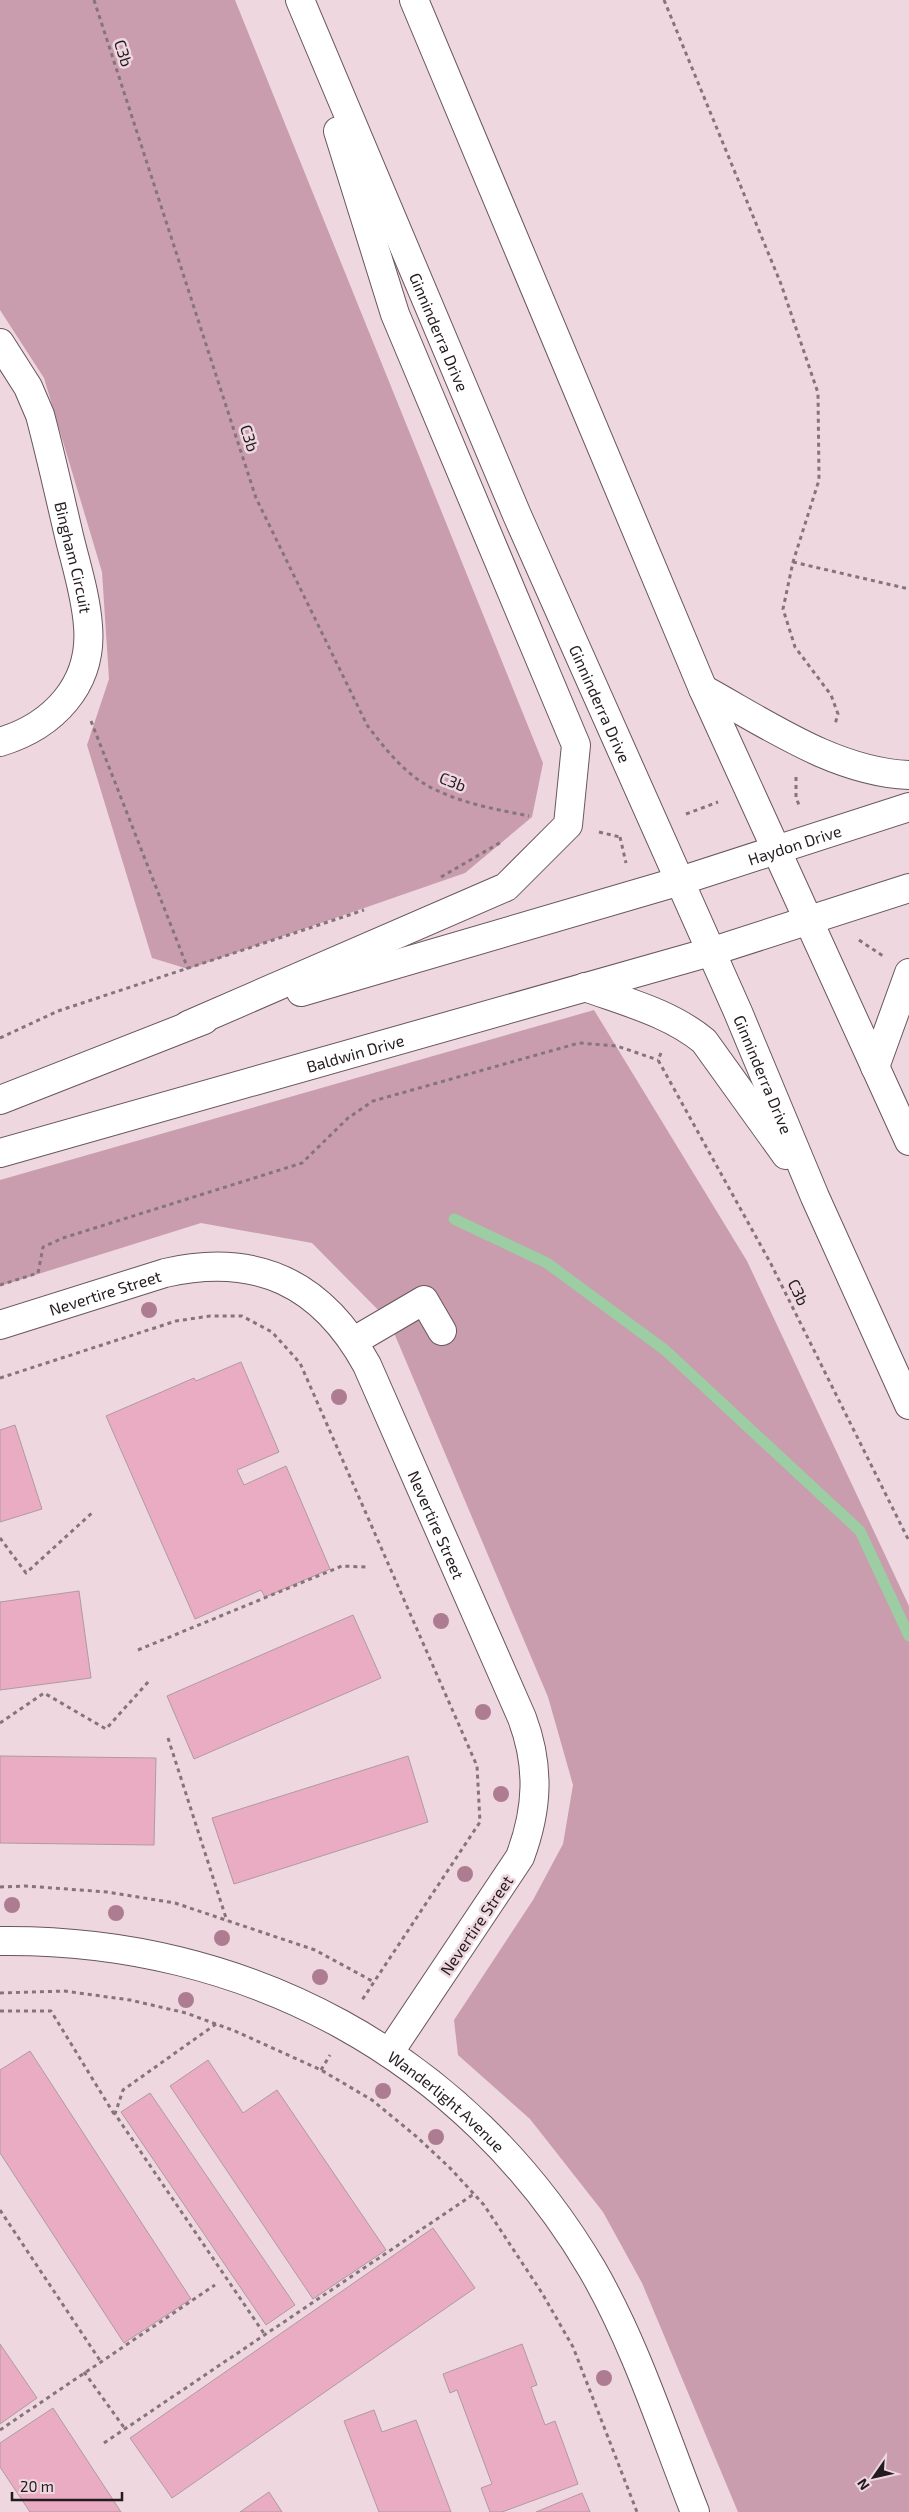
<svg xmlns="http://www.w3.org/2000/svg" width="909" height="2512" viewBox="0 0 909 2512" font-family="'Exo 2',sans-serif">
<rect width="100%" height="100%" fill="#eed7df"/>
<path fill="#c99dad" d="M0,0H235L543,763L532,817L465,873L188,969L152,958L87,745L109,679L102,572L44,378L0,310Z
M594,1010L747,1261L909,1606V2512H738L642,2283L603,2212L530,2119L458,2055L454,2020L533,1900L563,1844L573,1785L548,1697L389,1321L312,1243L201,1223L0,1286V1180Z"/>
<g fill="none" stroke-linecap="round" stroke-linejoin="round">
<path stroke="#9ccda3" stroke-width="11" d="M454,1219L547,1263L665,1350L860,1531L909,1636"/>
</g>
<path fill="#eaacc3" stroke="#af9aa1" d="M241,1362L279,1452L237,1470L244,1485L286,1466L330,1569L265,1597L261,1590L195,1619L106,1416L194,1378L196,1381Z
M15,1425L42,1509L0,1522V1430Z
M79,1591L91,1678L0,1690V1602Z
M353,1615L381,1678L194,1759L167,1696Z
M0,1756L156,1758L154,1845L0,1843Z
M408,1756L428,1822L234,1884L212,1818Z
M30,2051L191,2299L124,2343L0,2153V2070Z
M208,2060L243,2113L277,2090L386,2250L313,2299L170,2086Z
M150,2093L295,2305L266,2325L121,2112Z
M433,2228L475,2288L172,2498L130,2438Z
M0,2344L37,2398L0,2424Z
M522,2344L537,2385L531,2387L545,2425L555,2421L578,2484L502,2512H490L481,2488L492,2484L457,2390L450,2393L443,2374Z
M53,2408L121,2512H30L0,2467V2443Z
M374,2410L382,2432L416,2420L451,2512H379L344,2421Z
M269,2492L282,2512H240Z
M582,2493L590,2512H536Z"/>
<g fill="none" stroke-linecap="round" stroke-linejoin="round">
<g stroke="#69565d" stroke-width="30">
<g id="minor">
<path id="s1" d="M0,343L28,387L40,415C51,456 60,498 70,540C77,568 86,597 88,626C93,685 53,726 0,742"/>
<path id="s2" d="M0,1325L165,1273C256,1252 322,1283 367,1365L522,1718C540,1766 538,1809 520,1857L389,2053"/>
<path d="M354,1341L424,1300L442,1331"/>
<path id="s3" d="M0,1941C246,1938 466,2056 592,2269C636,2345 663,2431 695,2512"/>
</g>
</g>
<g stroke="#69565d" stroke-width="30">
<g id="major">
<path id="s4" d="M300,0L517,515L738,1012L815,1197L909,1405"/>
<path d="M414,0L703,689L909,1141"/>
<path d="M703,689C767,724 835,772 909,775"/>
<path d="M585,987C626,1002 670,1013 704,1041L786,1155"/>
<path id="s5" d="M301,992L680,881L909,807"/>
<path d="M188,1025L506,887L568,825L576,745L395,314L338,131"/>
<path d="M875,1067L909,973"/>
<path d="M0,1100L204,1020"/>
<path id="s6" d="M0,1153L710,952L909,888"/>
</g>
</g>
<path stroke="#85757a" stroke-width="3" stroke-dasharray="4 4" stroke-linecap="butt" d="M94,0L256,498L367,725C386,750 407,777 436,790C465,804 499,810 529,816
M664,0L781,284L818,393L819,480L793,562L783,609L795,647L831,695L838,714L835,724
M793,562L909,589
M91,721L188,969
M796,777V798L800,807
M686,814L718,802
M599,832L620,837
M620,837L626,863
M441,877L503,841
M859,940L883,956
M0,1038L58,1011L364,910
M661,1053L658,1060L771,1264L909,1541
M0,1285L38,1273L43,1247L63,1238L302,1163L348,1118L373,1101L579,1043L617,1046L658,1060
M0,1378L176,1321L210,1316H242L272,1332L300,1363L477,1766L480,1822L362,2000
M0,1538L26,1573L93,1512
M138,1650L342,1566L366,1567
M0,1723L44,1693L106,1729L149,1681
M168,1738L227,1921
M0,1887L26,1886L107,1892L175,1903L315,1950L374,1982
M0,1993L64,1991L130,2000L186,2013L235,2031L321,2070L372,2100L417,2137L450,2168L484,2205L542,2293L573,2347L637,2512
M0,2011H51L114,2114
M216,2024L123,2090L115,2114L265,2335
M321,2070L330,2055
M0,2210L101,2362
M84,2372L125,2429
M0,2430L215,2285
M104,2443L474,2194"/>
<use href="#minor" stroke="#fff" stroke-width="28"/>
<use href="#major" stroke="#fff" stroke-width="28"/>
</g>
<g fill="#ae7c91">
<circle cx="149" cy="1310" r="8"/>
<circle cx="339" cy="1397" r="8"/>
<circle cx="441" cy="1621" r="8"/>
<circle cx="483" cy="1712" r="8"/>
<circle cx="501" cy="1794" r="8"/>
<circle cx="465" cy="1874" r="8"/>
<circle cx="12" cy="1905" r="8"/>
<circle cx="116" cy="1913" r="8"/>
<circle cx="222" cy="1938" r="8"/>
<circle cx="320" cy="1977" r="8"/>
<circle cx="186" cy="2000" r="8"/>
<circle cx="383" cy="2091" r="8"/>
<circle cx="436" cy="2137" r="8"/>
<circle cx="604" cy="2378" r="8"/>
</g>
<g text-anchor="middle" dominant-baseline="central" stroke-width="5" stroke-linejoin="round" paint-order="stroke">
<g font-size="16" fill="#231b1d" stroke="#eed7df">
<text transform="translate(124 53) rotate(72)">C3b</text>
<text stroke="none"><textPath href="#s4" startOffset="360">Ginninderra Drive</textPath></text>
<text transform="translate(250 438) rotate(72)">C3b</text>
<text stroke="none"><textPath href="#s1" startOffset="229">Bingham Circuit</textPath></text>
<text stroke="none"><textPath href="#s4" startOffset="765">Ginninderra Drive</textPath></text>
<text transform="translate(453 781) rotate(21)">C3b</text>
<text stroke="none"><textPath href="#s5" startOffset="515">Haydon Drive</textPath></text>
<text stroke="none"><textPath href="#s6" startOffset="369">Baldwin Drive</textPath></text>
<text stroke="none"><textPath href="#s4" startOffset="1170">Ginninderra Drive</textPath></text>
<text stroke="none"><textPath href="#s2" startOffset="110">Nevertire Street</textPath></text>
<text transform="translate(799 1292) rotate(64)">C3b</text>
<text stroke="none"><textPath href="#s2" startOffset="589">Nevertire Street</textPath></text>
<text transform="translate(476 1925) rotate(-56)">Nevertire Street</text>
<text stroke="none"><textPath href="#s3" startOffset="486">Wanderlight Avenue</textPath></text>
</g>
</g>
<g transform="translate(874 2477) rotate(236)" stroke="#eed7df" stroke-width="4" paint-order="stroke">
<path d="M0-4L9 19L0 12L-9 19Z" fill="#231b1d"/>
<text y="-8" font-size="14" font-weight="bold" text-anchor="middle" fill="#231b1d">N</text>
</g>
<path d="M12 2492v8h110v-8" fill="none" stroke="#231b1d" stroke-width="2.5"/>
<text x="20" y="2492" font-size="15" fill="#231b1d" stroke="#eed7df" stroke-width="4" paint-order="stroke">20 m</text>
</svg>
